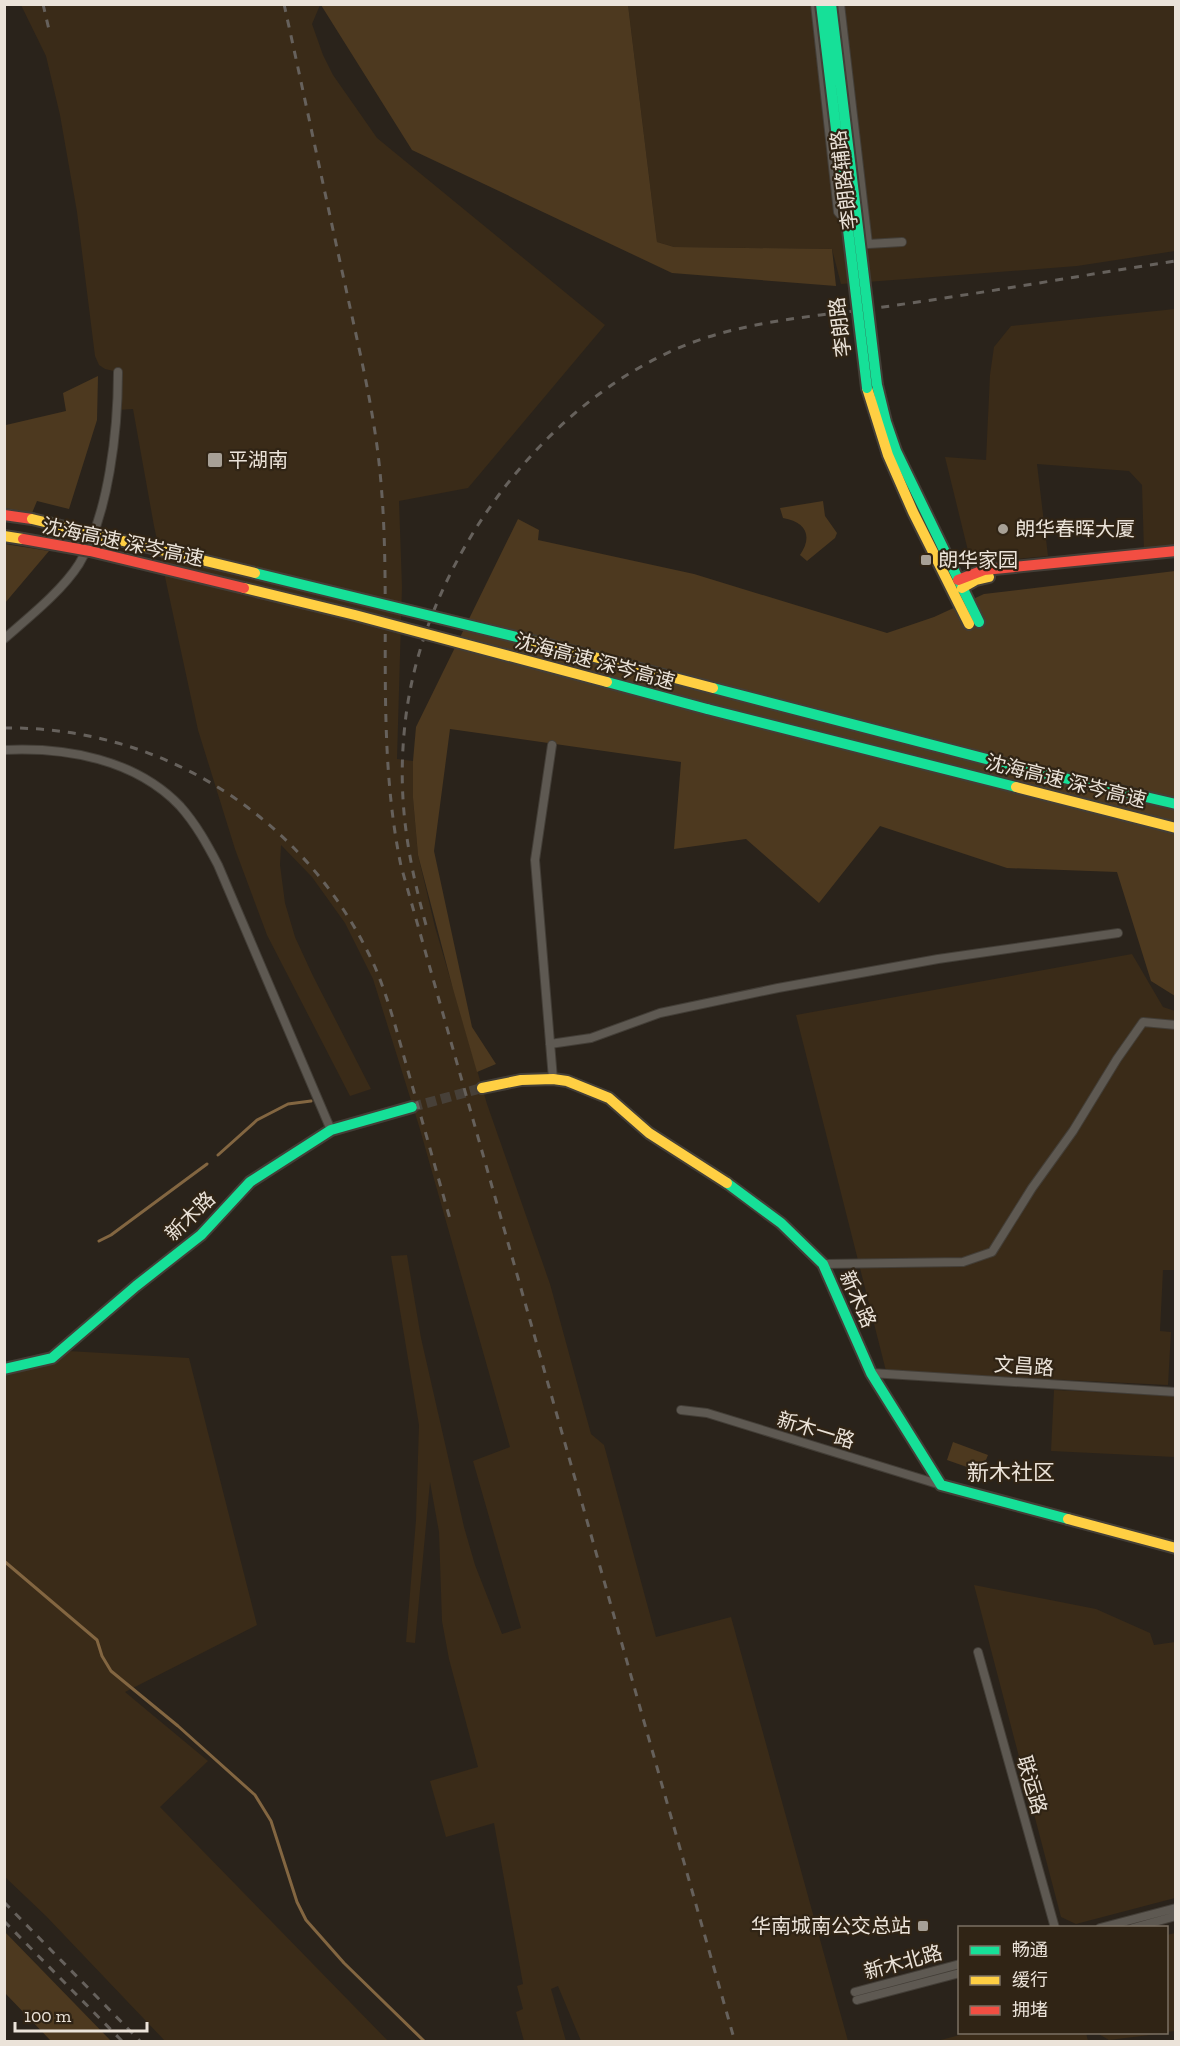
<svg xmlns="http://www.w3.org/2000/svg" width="1180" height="2046" viewBox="0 0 1180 2046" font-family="'Zilla Slab','Noto Sans SC',serif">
<rect width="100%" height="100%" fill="#2a231b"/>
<path fill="#3a2b18" d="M21,5H320L312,24L323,55L333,75L377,138L605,325L468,488L399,501L402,587L397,759L413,761V798L418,855L435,927L487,1104L550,1284L591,1434L604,1445L656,1637L731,1617L848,2041H581L558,1986L551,1989L566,2041H524L516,2012L523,2009L517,1986L523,1984L494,1823L446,1837L430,1781L478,1767L449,1659L442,1621L439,1532L430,1482L415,1643L406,1642L416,1520L419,1425L391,1256L407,1255L421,1338L464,1527L475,1565L502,1634L521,1628L473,1461L510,1447L419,1126L373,979L345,923L312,877L281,845L280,865L285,903L295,937L313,976L371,1089L350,1096L267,935L235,849L198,730L154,526L133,409L118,410V372L105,369L99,365L95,356L77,212L60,115L46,56Z
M628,5H1175V251L1077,266L841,284L832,249L674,247L657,242Z
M1175,309V549L1144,551L1142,485L1129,471L1037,464L1048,556L971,563L945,457L986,460L990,375L994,347L1011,326Z
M1132,954L1163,1007L1175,1011V1270H1163L1160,1331L1171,1332L1168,1385L886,1371L796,1015Z
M68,1351L189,1358L257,1625L125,1692L208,1761L160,1807L388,2041H165L46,1916L5,1877L4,1374L55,1362Z
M1054,1390L1175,1396V1457L1051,1451Z
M974,1585L1096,1609L1150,1633L1154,1645L1175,1642V1898L1076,1924L1061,1917Z
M1175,1933V2031L1167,2032V1935Z
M971,2032L1086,2033L1088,2041H937Z
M1097,2033H1166L1109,2040Z"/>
<path fill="#4d391f" d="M321,5H628L657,242L674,247L832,249L836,286L672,273L412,150Z
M98,376L97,420L69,509L37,501L32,513L5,508L4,422L6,425L66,411L63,393Z
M823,501L825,516L837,533L835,538L807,561L800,555C813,536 806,522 783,518L780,508Z
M518,519L539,530L538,540L694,574L887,633L934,617L984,594L1175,571V996L1151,981L1117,872L1007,868L880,826L819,903L746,839L674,849L681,762L450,729L434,851L472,1027L496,1064L477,1072L453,989L418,855L413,798V761L416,727Z
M5,544L49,551L5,603L4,544Z
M953,1442L988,1455L981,1472L947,1460Z
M4,1931L111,2041H51L5,1993Z"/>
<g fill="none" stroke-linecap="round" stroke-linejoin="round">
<path stroke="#836641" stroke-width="3" d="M218,1155L257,1120L288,1104L311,1101
M99,1241L111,1235L207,1164
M4,1561L97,1640L102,1656L111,1671L178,1726L255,1795L271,1821L297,1902L306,1920L344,1963L425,2042"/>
<path stroke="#474038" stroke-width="10" stroke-dasharray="10 5" stroke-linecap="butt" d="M412,1107L482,1088"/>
<g stroke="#433e37" stroke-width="10">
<path id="street" d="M815,4L838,212L848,223
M840,4L868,244
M858,234L868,244
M868,244L902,242
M4,639C28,618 62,591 79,564C109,515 118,429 118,372
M552,745L535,860L553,1079
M4,750C66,747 135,759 180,806C196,824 207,844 218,865L331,1130
M550,1044L591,1038L660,1013L778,988L938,959L1118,933
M823,1264L963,1262L992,1252L1032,1188L1073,1131L1117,1059L1143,1022L1176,1025
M871,1373L1176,1392
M681,1410L707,1413L941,1485
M978,1652L1055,1928
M1100,1928L1176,1908
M1133,1928L1176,1916
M855,1992L960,1964
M857,2000L960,1973"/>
</g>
<g stroke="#433e37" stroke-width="14">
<path id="fast" d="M877,385L886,422L896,451L979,622
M713,688L1017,767L1176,804
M707,709L1016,787
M727,1183L781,1223L823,1264L871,1373L941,1485L1068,1519
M4,1369L52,1358L136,1286L201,1235L250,1182L331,1130L412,1107"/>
</g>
<g stroke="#433e37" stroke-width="14">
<path id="slow" d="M867,388L888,455L913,512L969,624
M4,536L23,539
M962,588L976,580L989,577
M1016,787L1176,828
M482,1088L521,1080L553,1079L567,1081L609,1098L649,1133L727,1183
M1068,1519L1176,1548"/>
</g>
<g stroke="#433e37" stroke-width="14">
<path id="jam" d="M4,515L32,519
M958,580L984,570L1176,551"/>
</g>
<use href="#street" stroke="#5e5952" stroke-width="8"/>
<use href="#fast" stroke="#16e098" stroke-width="10"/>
<use href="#slow" stroke="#ffcf43" stroke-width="10"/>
<use href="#jam" stroke="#f24e42" stroke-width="10"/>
<path stroke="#66615c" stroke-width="3" stroke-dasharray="8 8" stroke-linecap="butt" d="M43,4L50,34
M284,4C305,99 325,194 346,289C359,349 374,410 380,472C393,603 374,736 401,866L735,2042
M4,728C166,726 309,821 375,967C389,1000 398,1036 408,1071C422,1120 436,1170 450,1219
M426,925C407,856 397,796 405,724C422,563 547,392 702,339C765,318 832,315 897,305C990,292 1083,275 1176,261
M4,1902L141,2042
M4,1921L123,2042"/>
<g stroke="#433e37" stroke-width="14" stroke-linecap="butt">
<path id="fast-bridge" d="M821,4L867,388
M831,4L877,385
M255,573L533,641
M607,682L707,709"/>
</g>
<g stroke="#433e37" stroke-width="14" stroke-linecap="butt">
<path id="slow-bridge" d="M32,519L255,573
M244,588L355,615L607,682
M533,641L713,688"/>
</g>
<g stroke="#433e37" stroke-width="14" stroke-linecap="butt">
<path id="jam-bridge" d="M23,539L90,551L244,588"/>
</g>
<use href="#fast-bridge" stroke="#16e098" stroke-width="10"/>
<use href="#slow-bridge" stroke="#ffcf43" stroke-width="10"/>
<use href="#jam-bridge" stroke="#f24e42" stroke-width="10"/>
</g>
<g fill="#a7a096" stroke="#302415" stroke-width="2">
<rect x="207" y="452" width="16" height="16" rx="3"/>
<circle cx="1003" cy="529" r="6"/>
<rect x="920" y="554" width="12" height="12" rx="3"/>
<rect x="917" y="1920" width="12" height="12" rx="3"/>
</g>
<g text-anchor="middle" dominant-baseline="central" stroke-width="4.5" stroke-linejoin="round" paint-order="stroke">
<g font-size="20" fill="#ebe3d9" stroke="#302415">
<text transform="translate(844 180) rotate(-97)">李朗路辅路</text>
<text transform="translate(840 327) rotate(-97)">李朗路</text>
<text transform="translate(123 542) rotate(12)">沈海高速 深岑高速</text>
<text transform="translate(595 661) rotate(15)">沈海高速 深岑高速</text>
<text transform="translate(1066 781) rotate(14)">沈海高速 深岑高速</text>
<text transform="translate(190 1216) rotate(-44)">新木路</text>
<text transform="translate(858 1299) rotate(66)">新木路</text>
<text transform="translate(1024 1366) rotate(4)">文昌路</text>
<text transform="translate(816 1430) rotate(17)">新木一路</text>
<text transform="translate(1032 1785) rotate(74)">联运路</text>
<text transform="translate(903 1962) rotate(-15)">新木北路</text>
</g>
<g font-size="20" fill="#ebe3d9" stroke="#302415" text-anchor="start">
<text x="228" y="460">平湖南</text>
<text x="1015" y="529">朗华春晖大厦</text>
<text x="938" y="560">朗华家园</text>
<text x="911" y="1926" text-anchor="end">华南城南公交总站</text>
</g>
<g font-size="22" fill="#ebe3d9" stroke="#302415">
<text x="1011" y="1472">新木社区</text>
</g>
</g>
<rect width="1180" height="2046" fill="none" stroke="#ebe3d9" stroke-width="12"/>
<rect x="958" y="1926" width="210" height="108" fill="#302415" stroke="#7b7063" stroke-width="1.5"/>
<rect x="970" y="1946" width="30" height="9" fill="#16e098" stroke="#7b7063" stroke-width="1.5"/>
<text x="1012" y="1956" font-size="18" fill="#ebe3d9">畅通</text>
<rect x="970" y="1976" width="30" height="9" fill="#ffcf43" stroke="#7b7063" stroke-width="1.5"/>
<text x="1012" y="1986" font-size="18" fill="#ebe3d9">缓行</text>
<rect x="970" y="2006" width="30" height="9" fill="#f24e42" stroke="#7b7063" stroke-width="1.5"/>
<text x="1012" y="2016" font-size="18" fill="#ebe3d9">拥堵</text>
<path d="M15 2022v9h132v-9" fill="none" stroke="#ebe3d9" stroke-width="3"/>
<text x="24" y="2022" font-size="18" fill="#ebe3d9" stroke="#302415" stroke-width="4.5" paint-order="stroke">100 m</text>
</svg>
